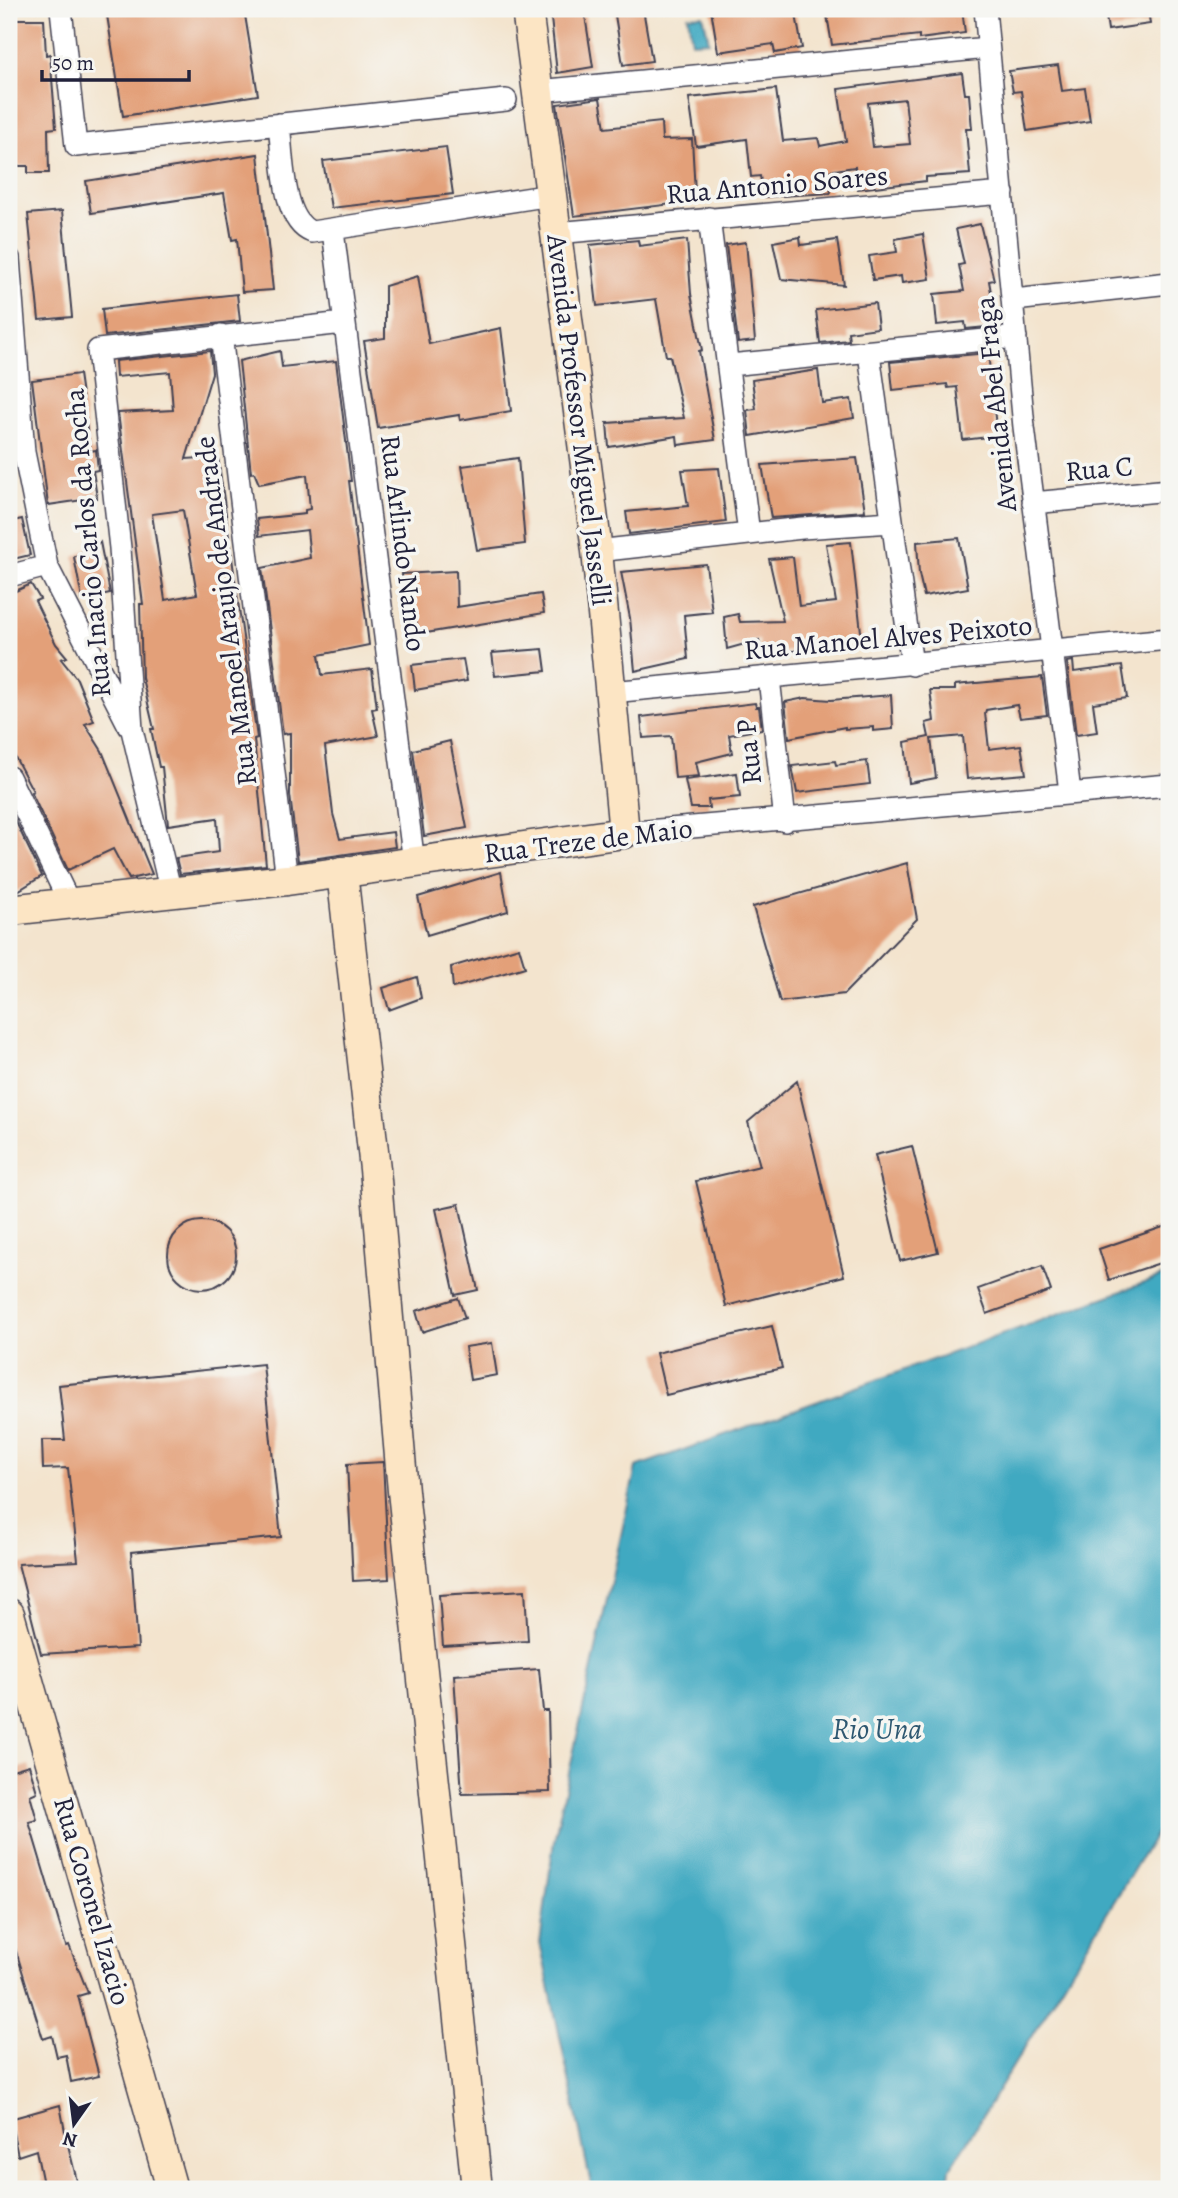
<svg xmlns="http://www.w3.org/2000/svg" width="1178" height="2198" viewBox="0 0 1178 2198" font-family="Alegreya,serif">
<rect width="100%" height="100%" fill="#f6f6f2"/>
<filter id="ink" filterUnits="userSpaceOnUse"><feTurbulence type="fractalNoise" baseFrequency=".0143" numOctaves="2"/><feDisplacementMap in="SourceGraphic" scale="14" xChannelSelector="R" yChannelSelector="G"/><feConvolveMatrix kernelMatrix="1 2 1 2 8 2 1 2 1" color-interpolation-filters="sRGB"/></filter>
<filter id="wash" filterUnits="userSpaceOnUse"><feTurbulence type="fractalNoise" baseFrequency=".00686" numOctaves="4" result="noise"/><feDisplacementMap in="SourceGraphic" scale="28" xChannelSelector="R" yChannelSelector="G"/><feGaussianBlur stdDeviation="1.57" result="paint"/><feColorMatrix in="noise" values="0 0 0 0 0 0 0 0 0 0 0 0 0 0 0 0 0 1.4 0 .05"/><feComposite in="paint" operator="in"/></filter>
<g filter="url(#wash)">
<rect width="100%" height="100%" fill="#f3e4ce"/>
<path fill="#41a9c1" stroke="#32667e" stroke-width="2" d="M703,15L709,41L692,42L688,16Z
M1169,1274V1812L950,2169L947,2189H592L540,1943L554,1841L636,1467Z"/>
<g id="blocks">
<path fill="#e3a079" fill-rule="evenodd" d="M106,9H244L258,95L123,116Z
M550,9H584L593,67L557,73Z
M614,9H643L652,61L623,65Z
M711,9H795L802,48L775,53L773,44L718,52Z
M826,9H962L965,33L919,39V35L832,45Z
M1105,9H1148L1150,24L1108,30Z
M9,19H44L46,55L50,54L56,128L48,129L49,173H28V166H13L12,138H16Z
M1058,65L1062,91L1085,88L1090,121L1027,131L1021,91L1013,92L1009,71Z
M962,73L965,94H969L972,129H966L970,174L926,177V181L858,189L855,167L828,171L831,193L764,197L760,176L751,177L747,139L696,146L689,98L776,89L783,141L818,138L820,146L846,141L838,89ZM905,99L910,144L873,147L868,103Z
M600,98L605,128L661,122L662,140L692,139L695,193L672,195L673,204L574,216L557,104Z
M446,147L453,194L331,208L323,161Z
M258,154L273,290L242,292L237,239L232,240L224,193L91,213L86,181Z
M62,211L72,317L39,320L28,214Z
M980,224L994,280L989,281L997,326L966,329L965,322L937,325L934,294L964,291L959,265L964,264L956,229Z
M923,234L930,279L902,283L901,276L873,280L869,256L897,252L895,239Z
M800,237L801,245L837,240L844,285L781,279L773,242Z
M638,240L639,246L687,240L691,294L702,350L699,351L715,440L678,445L677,436L609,447L607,423L684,418L670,356H666L656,299L597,306L590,245Z
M746,242L755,341L738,343L726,245Z
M418,276L429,344L501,328L511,411L460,420L459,415L378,428L364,341L385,338V286Z
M237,294L240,321L105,336L102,309Z
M875,303L878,328L848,332L849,340L820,343L816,310Z
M210,351L212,373L186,459L218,457L257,738L254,739L266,865L180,874L176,858L219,852L217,818L168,825L162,767H159L151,729H154L142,678L140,604H143L118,413L173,410L170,372L116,377L115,361ZM183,510L197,594L165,600L152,514Z
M280,351L282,367L336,361L351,481H349L369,645L319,655L322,675L372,669L377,708L372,709L378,736L325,746L333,814L340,839L393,832L395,847L298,861L290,795V733L283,734L262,568L310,558L307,530L259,536L257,519L305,514V510L310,509L307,475L259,484L254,472L251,473L239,361Z
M988,353L997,436L963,440L957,387L948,388L947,384L893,390L890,362Z
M818,370L822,403L851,399L854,418L750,436L747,410L756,409L752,380Z
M79,374L90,451L96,450L98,470L93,471L97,498L48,505L32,380Z
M518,458L525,544L477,550L462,466Z
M857,458L865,511L771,518L762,465Z
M719,468L726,522L629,534L626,512L688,506L682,470Z
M22,519L30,555L13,559L9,522Z
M959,538L968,588L924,596L919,574L917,542Z
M100,542L110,593L82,599L74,557Z
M851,542L862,641L836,647L782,652L781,648L760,649L759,640L727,649L724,617L738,614L740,622L783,621L769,559L793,557L799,606L836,602L826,544Z
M706,564L712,612L684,615L688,659L635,671L630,618L621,572Z
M456,571L457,607L541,594L544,613L420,634L410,601L404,602L402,574Z
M31,584L40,599L35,601L56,644L67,657L61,659L77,679L94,721L85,724L102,751L152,874L129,879L113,849L68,870L31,792L33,791L9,746V594Z
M543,649L546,671L495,676L492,653Z
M463,659L467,681L415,690L412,665Z
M1073,661L1074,672L1122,666L1127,698L1093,703L1097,732L1076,735L1067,662Z
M1042,677L1047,715L1020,718L1017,705L986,710L985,713L989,749L1021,745L1026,774L967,779L963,736L931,739L936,778L909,783L905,742L929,737L926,723L934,721L930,690H955V685Z
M891,695L893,729L873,731V727L845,729V727L789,738L785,702L805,698L831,700Z
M755,703L756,707H759L762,729L729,735L732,753L696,762L699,776L675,778L671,736L643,738L641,717Z
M450,741L467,828L424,836L413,750Z
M835,761L836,765L867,761L870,784L797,793L792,766Z
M737,773L740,797L708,800L709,808H691L685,780Z
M12,814L42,876L16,892H9V816Z
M907,863L917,919L844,994L780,1002L753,907Z
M501,872L508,911L427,935L418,897Z
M519,947L525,967L453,988L451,967Z
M417,977L421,998L389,1010L383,988Z
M797,1081L844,1276L726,1306L696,1181L760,1166L748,1122Z
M912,1146L938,1252L900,1261L875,1155Z
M459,1204L478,1290L455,1295L436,1209Z
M168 1255a34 34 0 1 1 68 0a34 34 0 1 1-68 0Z
M1169,1225V1260L1109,1280L1099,1249Z
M1042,1266L1051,1291L987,1314L978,1289Z
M458,1298L465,1318L422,1332L416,1311Z
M772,1326L782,1368L666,1395L656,1353Z
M492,1343L497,1375L470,1380L465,1347Z
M263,1364L281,1537L131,1552L138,1648L41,1654L18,1564L78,1561L68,1468L43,1469L42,1440H65L59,1385Z
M383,1462L389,1579L353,1581L347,1464Z
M525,1590L528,1641L443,1646L439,1595Z
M539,1669L543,1711H548L550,1792L462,1794L454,1675Z
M29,1765L37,1792L30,1795L37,1820L29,1822L66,1946L69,1945L88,1993L78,1996L99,2076L71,2082L66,2055L57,2057L52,2036L43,2039L9,1928V1771Z
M60,2105L66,2137L79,2189H44L36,2150L18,2156L10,2119Z"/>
</g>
</g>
<g filter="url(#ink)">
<use href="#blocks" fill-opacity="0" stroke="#413f51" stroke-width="2"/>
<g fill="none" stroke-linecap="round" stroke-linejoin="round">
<g stroke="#413f51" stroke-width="24">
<path id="street" d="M61,9L76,146L506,100
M985,9L1024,427L1070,792
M538,91L988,48
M279,124C283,153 281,221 312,232L551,195
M709,218L749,534
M333,231L414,863
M556,233L1003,193
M9,258L24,452L47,566L129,726
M1014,300L1169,283
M221,335L287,880
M869,353L912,665
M729,365L1016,337
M1033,503L1169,490
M597,551L802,528L892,522
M9,576L47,566
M769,678L785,821
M611,692L1169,639
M9,777L70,904
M624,833L1169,785
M171,893L132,730L120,548L98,350L344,323"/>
</g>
<g stroke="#413f51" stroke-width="33">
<path id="secondary" d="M342,872L375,1169L403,1491L477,2189
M9,910L287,880L624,833L597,551L527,9
M9,1614L172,2189"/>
</g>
<use href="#street" stroke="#fff" stroke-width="21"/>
<use href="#secondary" stroke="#fce5c4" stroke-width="30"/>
</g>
</g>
<g text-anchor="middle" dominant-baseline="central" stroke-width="7" stroke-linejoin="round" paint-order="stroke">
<g font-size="28" fill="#22223b" stroke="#f6f6f2">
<text transform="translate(777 185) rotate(-5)">Rua Antonio Soares</text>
<text transform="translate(996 404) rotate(-96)">Avenida Abel Fraga</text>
<text transform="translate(579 420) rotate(83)">Avenida Professor Miguel Jasselli</text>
<text transform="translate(1099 469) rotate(-5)">Rua C</text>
<text transform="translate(88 543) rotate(-95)">Rua Inacio Carlos da Rocha</text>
<text transform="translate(403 543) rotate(83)">Rua Arlindo Nando</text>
<text transform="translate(226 611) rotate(-97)">Rua Manoel Araujo de Andrade</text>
<text transform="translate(888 638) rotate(-5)">Rua Manoel Alves Peixoto</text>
<text transform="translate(749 752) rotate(-96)">Rua P</text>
<text transform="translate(588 841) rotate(-7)">Rua Treze de Maio</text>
<text transform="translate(92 1901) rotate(74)">Rua Coronel Izacio</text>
</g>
<g font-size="30" font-style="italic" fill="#2e5871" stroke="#f6f6f2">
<text x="877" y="1729">Rio Una</text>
</g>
</g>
<rect width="1178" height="2198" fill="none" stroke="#f6f6f2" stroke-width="35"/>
<g transform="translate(74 2124) rotate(194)" stroke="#f6f6f2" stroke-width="5" paint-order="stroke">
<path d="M0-5L12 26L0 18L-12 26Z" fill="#22223b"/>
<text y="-10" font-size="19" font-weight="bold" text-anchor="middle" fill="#22223b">N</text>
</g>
<path d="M42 70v10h147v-10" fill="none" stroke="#22223b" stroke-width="3.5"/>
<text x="52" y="70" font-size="21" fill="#22223b" stroke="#f6f6f2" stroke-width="5" paint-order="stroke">50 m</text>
</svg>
